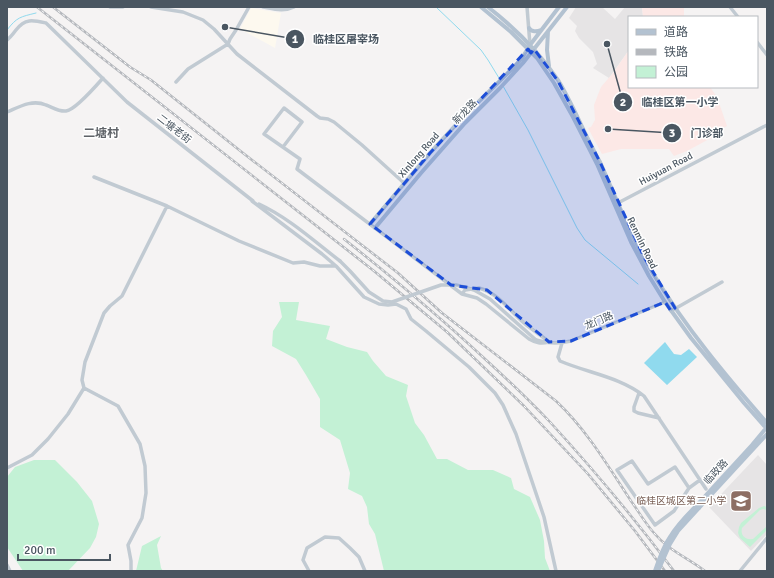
<svg xmlns="http://www.w3.org/2000/svg" width="774" height="578" viewBox="0 0 774 578" font-family="Signika,'Noto Sans SC',sans-serif">
<rect width="100%" height="100%" fill="#f5f3f3"/>
<path fill="#fdf9ef" d="M251,8L281,13L275,48L240,29Z"/>
<path fill="#e6e4e5" d="M576,7H602L615,19L625,7H642L643,17H629V50L609,78L593,68L597,64L593,52L579,38L575,31L577,26L569,18Z
M758,455L767,465V534L751,551L709,507Z"/>
<path fill="#fce8e6" d="M642,7H684V17H643Z
M629,50V87H710L717,97L727,126L721,129L722,132L687,151L674,156L669,149H621L602,154L588,128L591,127L595,120L594,105L601,87L613,73Z"/>
<path fill="#c3f1d5" d="M279,302H299L296,320L330,326L326,339L347,347L367,352L373,361L386,376L408,385L406,396L415,423L424,435L437,459H447L468,470H493L511,478L514,489L530,497L540,520L544,541L545,558L550,571H384L375,534L369,524L367,507L362,496L348,489L350,473L340,440L320,427V399L306,375L296,359L272,346L273,331L282,317Z
M34,460H55L77,482L92,501L99,524L96,537L90,548L68,571H23L7,547V477L15,467Z
M764,506L767,507V510L763,509L760,510L742,528C740,536 746,540 753,539L767,526V530L750,547L740,538L738,533L739,527L741,523L759,508Z
M161,536L157,545L161,568L163,571H136L142,546Z"/>
<path fill="#90daee" d="M665,342L674,354L681,355L689,349L697,357L667,385L644,363Z"/>
<g fill="none" stroke-linecap="round" stroke-linejoin="round">
<path stroke="#90daee" stroke-width="1" d="M436,7L481,50L488,60L499,78
M7,30C17,17 20,17 36,13
M503,86L528,130L577,228L585,240L638,284"/>
<path stroke="#c1cad2" stroke-width="3.5" d="M110,7H123
M151,7L183,12L203,20L214,29L237,54L317,116L320,118L328,119L334,122L362,145L404,183
M263,7C274,9 284,12 294,7
M527,7L530,45
M730,7L738,17
M7,40C11,37 13,34 16,30C25,18 33,20 46,23L127,102L253,201
M757,42L767,55
M176,82L188,69L228,44L230,39L236,30L249,7
M7,112C19,107 32,99 46,105C52,107 59,112 66,111C75,110 96,86 103,78
M283,147L302,122L284,108L264,134L300,159L297,169L462,294
M94,177L167,206L239,241L293,263L304,262L320,266H336
M252,201L322,254L336,266L364,297L379,304L388,305L396,304L406,309L411,319L426,331L469,367L495,393L503,405L516,434L544,517L556,571
M259,204C289,218 314,241 340,261
M616,204L767,125
M479,288C498,293 510,311 524,323C532,330 541,335 549,342C541,344 536,343 529,339L486,304L477,298L462,294L465,290Z
M671,311L722,282
M536,340C548,344 559,344 571,341L665,302
M562,343L558,357L560,361C588,373 620,377 644,396L706,489
M84,388L118,406L140,444L145,466L146,493L142,518L128,545L131,561V571
M639,393L634,407V411L638,413L659,418
M7,468L32,455L48,439L68,414L84,388L82,380L85,362L104,313L110,306L122,296L167,206
M689,488L675,467L648,484L632,461L617,470L655,525L674,511L689,488L700,480
M7,565L10,571
M309,571L303,560L307,548L325,537L339,538L350,548L359,557L365,571
M740,571L767,538"/>
<path stroke="#b3c2d1" stroke-width="4" d="M481,7L511,32L537,58L554,83L573,117L597,164L631,242L649,276L665,302L691,338L744,403L767,429
M488,7C515,28 539,52 558,80C574,106 585,136 600,162C617,200 632,240 654,275C686,328 726,376 767,423
M529,28C531,32 537,32 541,30
M548,31L547,50L549,66
M370,224L430,153L463,117L514,67L522,58L530,45L559,7
M375,228L421,173L465,123L500,88L523,63L567,7
M696,506L752,445L767,427
M699,508L767,434"/>
<g stroke="#b5b8bd" stroke-width="2.5">
<path id="rail" d="M37,7L300,213L374,271L447,332L524,406L588,474L635,531L665,571
M53,7L130,67L151,80L243,153L398,273L442,313L556,401C587,430 608,466 631,501C639,512 645,523 654,533C668,550 688,558 705,571
M344,239C392,277 440,317 485,359C507,379 529,400 550,422C594,470 635,519 674,571"/>
</g>
<use href="#rail" stroke="#fff" stroke-width="1" stroke-dasharray="3" stroke-linecap="butt"/>
<path stroke="#c1cad2" stroke-width="3.5" d="M340,261L350,271L369,292L383,301L392,302L441,285H456L464,287L474,290L490,299L536,340"/>
<path stroke="#b3c2d1" stroke-width="4" d="M655,571C659,559 663,547 670,537C677,525 687,515 696,506
M658,571L670,544L678,531L699,508"/>
</g>
<path fill="#1d4ed8" fill-opacity="0.2" stroke="#1d4ed8" stroke-width="3" stroke-dasharray="8 5" stroke-linejoin="round" d="M528,49L531,53L534,49L558,81L600,162L644,257L675,308L671,311L665,302L571,341L549,342L487,290L451,285L370,224L430,153Z"/>
<defs>
<g id="school-square" transform="scale(1.15)"><rect x="-9" y="-9" width="18" height="18" rx="4" fill="#8d6e63" stroke="#fff"/><path d="M0-5L7-2L0 1L-7-2ZM-4 1L0 2.5L4 1V4Q0 6-4 4Z" fill="#fff"/></g>
</defs>
<g fill-rule="evenodd">
<use href="#school-square" x="741" y="501"/>
</g>
<g text-anchor="middle" dominant-baseline="central" stroke-width="3" stroke-linejoin="round" paint-order="stroke">
<g font-size="10" fill="#4a5661" stroke="#fff">
<text transform="translate(465 112) rotate(-46)">新龙路</text>
<text transform="translate(174 129) rotate(38)">二塘老街</text>
<text transform="translate(419 155) rotate(-49)">Xinlong Road</text>
<text transform="translate(666 169) rotate(-28)">Huiyuan Road</text>
<text transform="translate(642 243) rotate(64)">Renmin Road</text>
<text transform="translate(599 321) rotate(-23)">龙门路</text>
<text transform="translate(716 472) rotate(-47)">临政路</text>
</g>
<g font-size="10" fill="#785e54" stroke="#fff" text-anchor="end">
<text x="726" y="501">临桂区城区第二小学</text>
</g>
<g font-size="12" font-weight="bold" fill="#5f6368" stroke="#fff">
<text x="101" y="133">二塘村</text>
</g>
</g>
<path fill="none" stroke="#4a5661" stroke-width="1.5" d="M225 27L295 39M607 44L623 102M608 129L672 133"/>
<g fill="#4a5661" stroke="#fff" stroke-width="1.5">
<circle cx="225" cy="27" r="4"/>
<circle cx="607" cy="44" r="4"/>
<circle cx="608" cy="129" r="4"/>
<circle cx="295" cy="39" r="10"/>
<circle cx="623" cy="102" r="10"/>
<circle cx="672" cy="133" r="10"/>
</g>
<g font-size="12" text-anchor="middle" font-weight="bold" fill="#fff">
<text x="295" y="43">1</text>
<text x="623" y="106">2</text>
<text x="672" y="137">3</text>
</g>
<g font-size="11" text-anchor="middle" font-weight="bold" fill="#4a5661" stroke="#fff" stroke-width="3" stroke-linejoin="round" paint-order="stroke">
<text x="346" y="43">临桂区屠宰场</text>
<text x="680" y="106">临桂区第一小学</text>
<text x="707" y="137">门诊部</text>
</g>
<rect width="774" height="578" fill="none" stroke="#4a5661" stroke-width="16"/>
<rect x="628" y="16" width="130" height="72" fill="#ffffff" stroke="#b7bbc0"/>
<rect x="636" y="29" width="20" height="6" fill="#b3c2d1" stroke="#b7bbc0"/>
<text x="664" y="36" font-size="12" fill="#4a5661">道路</text>
<rect x="636" y="49" width="20" height="6" fill="#b5b8bd" stroke="#b7bbc0"/>
<text x="664" y="56" font-size="12" fill="#4a5661">铁路</text>
<rect x="636" y="66" width="20" height="12" fill="#c3f1d5" stroke="#b7bbc0"/>
<text x="664" y="76" font-size="12" fill="#4a5661">公园</text>
<path d="M18 554v6h92v-6" fill="none" stroke="#4a5661" stroke-width="2"/>
<text x="24" y="554" font-size="12" fill="#4a5661" stroke="#ffffff" stroke-width="3" paint-order="stroke">200 m</text>
</svg>
